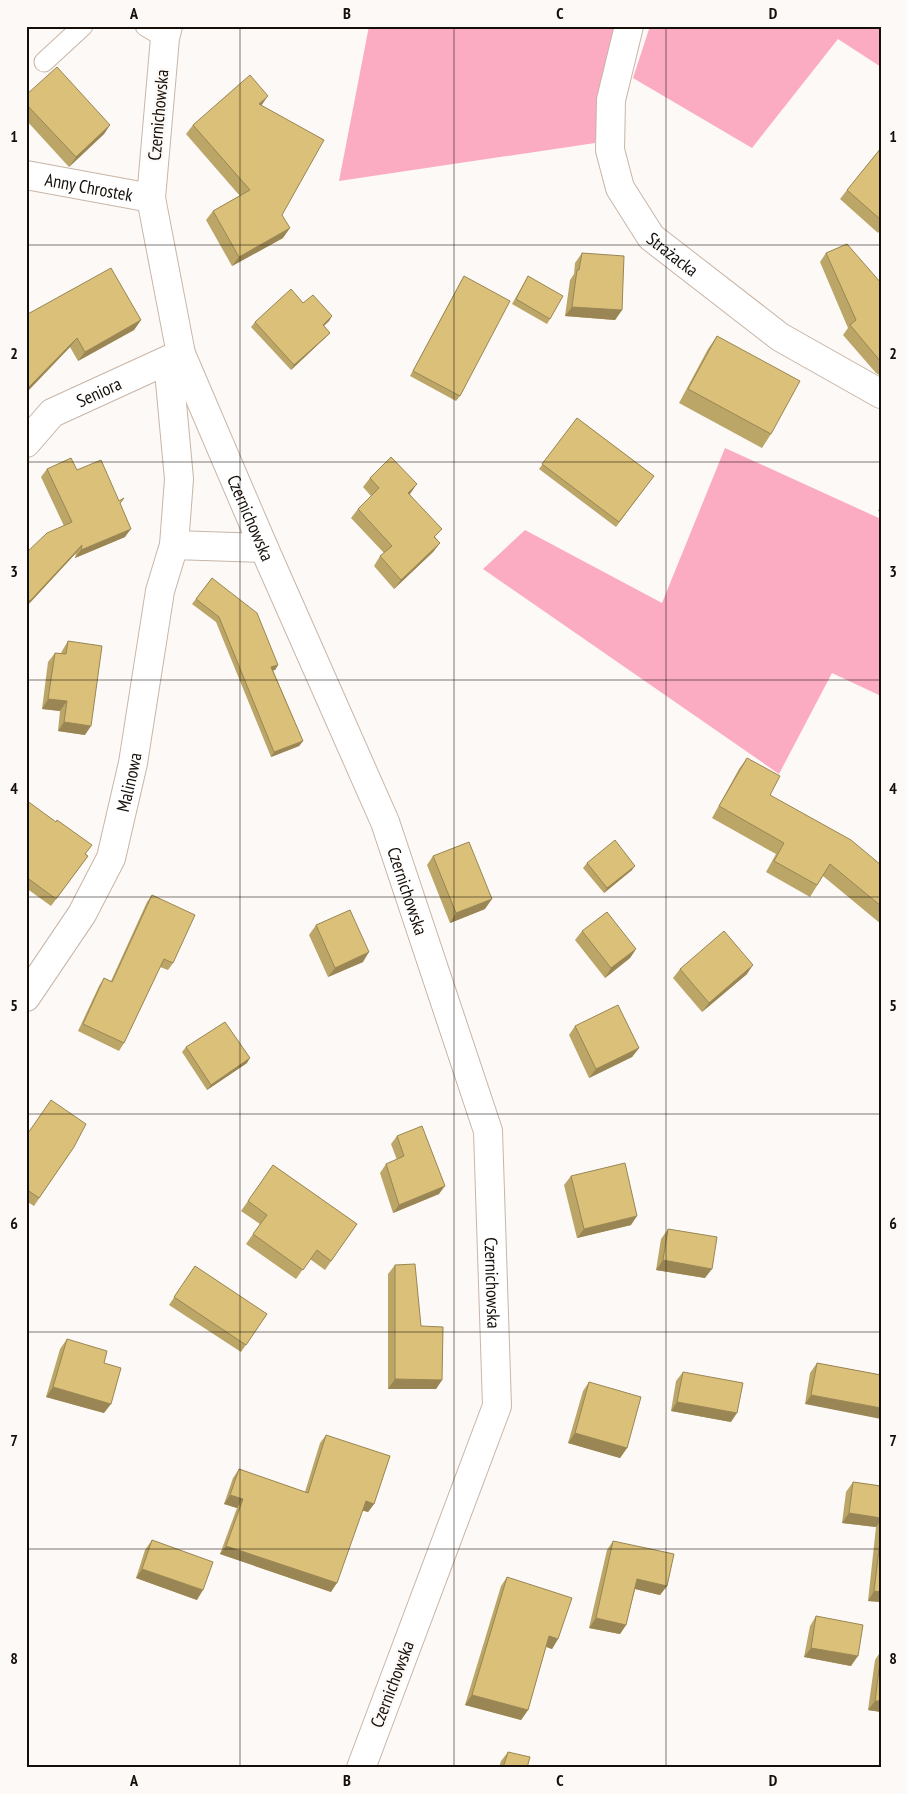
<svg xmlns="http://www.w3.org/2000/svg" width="907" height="1794" viewBox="0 0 907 1794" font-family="'PT Sans Narrow',sans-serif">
<rect width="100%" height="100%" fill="#fdf9f6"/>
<path fill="#fbacc3" d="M369,26H619L602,79L595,143L339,181Z
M650,26H881V67L838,39L752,148L633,78Z
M725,448L881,519V696L832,673L779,774L483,569L525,530L662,603Z"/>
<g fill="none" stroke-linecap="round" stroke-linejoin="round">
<g stroke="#c8b5a7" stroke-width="21">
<path id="lane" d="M145,26L165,38
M44,62L83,26"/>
</g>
<g stroke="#c8b5a7" stroke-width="30">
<g id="street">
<path id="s1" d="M168,26L165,38L151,198L181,354L264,548L385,822L488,1131L497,1406L361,1768"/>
<path id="s2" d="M629,26L611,100L610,150L620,188L651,237L780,337L881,394"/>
<path id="s3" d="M26,175L151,198"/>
<path id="s4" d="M26,443L52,413L181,354"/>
<path d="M174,545L179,479L170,382L181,354"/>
<path id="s5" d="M26,997L82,914L111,858L133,763L160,591L174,545L264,548"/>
</g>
</g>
<use href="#lane" stroke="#fff" stroke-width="19"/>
<use href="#street" stroke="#fff" stroke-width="28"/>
</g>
<path fill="#bba567" d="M26,95L110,125L104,134L69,167L26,120Z
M261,105L282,215L283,238L232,266L206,220L213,211L240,196L186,134L193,125Z
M881,148V229L878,233L840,199L847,190Z
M582,253L622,310L615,320L565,316L570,280L574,274L575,263Z
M826,253L881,283V376L876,373L843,335L848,328L820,262Z
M464,276L460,396L456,401L410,376L461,281Z
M528,276L550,319L547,324L512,304Z
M303,303L332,316L329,321L324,326L330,333L326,337L291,370L251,327L255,322Z
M26,315L141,320L134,330L78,361L70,347L26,393Z
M717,336L771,434L762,448L679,403L708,349Z
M577,418L654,476L616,527L539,469Z
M47,469L77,470L119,501L124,498L120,504L125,537L75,558L76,553L26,607V553L64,526L41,477Z
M370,478L410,494L436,538L440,543L433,552L394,589L374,566L380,556L384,553L351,518L358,509L371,496L363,487Z
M881,505V512L878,511Z
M212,578L278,665L275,670H273L303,741L299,746L271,757L216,622L192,604Z
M68,641L85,735L58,731L60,711L42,709L48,662L55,653H61L62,651Z
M747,758L770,795L881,865V924L823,876L810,897L766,872L776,854L712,818L739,769Z
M26,800L88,856L51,906L26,888Z
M433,856L485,909L450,923L427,865Z
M587,863L632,870L604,893L583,868Z
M152,895L173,963L168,970L160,967L124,1043L119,1051L78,1031L99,986L104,978L111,981L147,902Z
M316,925L363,962L328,977L309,935Z
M582,931L636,949L630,958L605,978L575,940Z
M680,969L747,974L702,1012L673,978Z
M575,1026L639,1048L632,1057L589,1078L569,1035Z
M186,1047L247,1063L207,1090L182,1052Z
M26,1136L74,1147L34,1206L26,1201Z
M397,1136L439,1194L393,1213L380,1173L386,1164L397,1160L391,1144Z
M273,1165L357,1224L325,1270L310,1259L296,1279L246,1244L260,1224L241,1211Z
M571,1176L631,1225L577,1238L564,1185Z
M668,1229L705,1278L656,1270L661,1239Z
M395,1265L442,1380L436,1389H388V1274Z
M195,1266L267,1314L241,1352L169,1305Z
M67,1339L104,1363V1413L46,1397L60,1349Z
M817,1363L881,1375L805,1404L810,1373Z
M683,1372L731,1422L671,1411L676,1381Z
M589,1382L627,1448L620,1458L568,1443L583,1391Z
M326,1435L374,1504L368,1512L363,1510L331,1592L220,1554L237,1508L224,1504L233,1478L239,1469L305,1492L320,1443Z
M853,1482L881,1486V1602L868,1601L876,1527L842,1523L846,1492Z
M152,1540L197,1600L136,1578L145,1550Z
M613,1541L667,1586L660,1595L635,1589L626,1625L620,1634L589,1628L607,1550Z
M507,1577L558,1639L552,1649L546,1647L528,1710L521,1720L465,1705L501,1586Z
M816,1616L851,1666L804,1657L810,1626Z
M881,1651V1712L868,1710L875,1660Z
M508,1752L527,1768H499L501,1761Z"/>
<path fill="#998654" d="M268,96L261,106L259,104Z
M110,125L104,134L69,167L76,157Z
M290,228L283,238L232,266L239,257Z
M572,307L622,310L615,320L565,316Z
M332,316L329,321L319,330L323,325Z
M141,320L134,330L78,361L85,352Z
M330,333L326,337L291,370L294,365Z
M77,338L70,347L26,393V390Z
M417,484L410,494L401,502L408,493Z
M131,529L125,537L75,558L81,550Z
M440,543L433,552L394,589L401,580Z
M82,545L76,553L26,607L30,601Z
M278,665L275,670L268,672L271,667Z
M48,699L67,701L60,711L42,709Z
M64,722L91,726L85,735L58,731Z
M303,741L299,746L271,757L274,752Z
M635,866L632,870L604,893L607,888Z
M492,899L485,909L450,923L456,913Z
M636,949L630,958L605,978L611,968Z
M369,952L363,962L328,977L335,968Z
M753,965L747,974L702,1012L709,1003Z
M639,1048L632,1057L589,1078L596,1069Z
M250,1058L247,1063L207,1090L211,1085Z
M445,1186L439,1194L393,1213L399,1205Z
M637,1216L631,1225L577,1238L584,1229Z
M663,1260L712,1269L705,1278L656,1270Z
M395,1379L442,1380L436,1389H388Z
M53,1387L111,1404L104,1413L46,1397Z
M811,1395L881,1408V1419L805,1404Z
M677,1402L737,1413L731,1422L671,1411Z
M575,1433L627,1448L620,1458L568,1443Z
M230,1495L243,1499L237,1508L224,1504Z
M366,1501L374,1504L368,1512L360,1510Z
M849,1513L881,1518V1520L876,1527L842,1523Z
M226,1546L337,1583L331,1592L220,1554Z
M142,1569L203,1590L197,1600L136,1578Z
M637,1579L667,1586L660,1595L631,1588Z
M874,1591L881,1592V1602L868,1601Z
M596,1618L626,1625L620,1634L589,1628Z
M549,1636L558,1639L552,1649L542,1645Z
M811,1648L858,1656L851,1666L804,1657Z
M472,1695L528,1710L521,1720L465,1705Z
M875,1701H881V1712L868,1710Z"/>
<path fill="#dac078" stroke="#998654" d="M57,67L110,125L76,157L26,104V95Z
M250,75L268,96L259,104L324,140L282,215L290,228L239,257L213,211L250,190L193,125Z
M881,148V220L847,190Z
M847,244L881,283V362L850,325L856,320L826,253Z
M582,253L624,256L622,310L572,307L577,270H579Z
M111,268L141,320L85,352L77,338L26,390V315Z
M464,276L510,301L460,396L413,371Z
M528,276L563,296L550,319L516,299Z
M291,289L303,303L313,295L332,316L323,325L330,333L294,365L255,322Z
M717,336L800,381L771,434L688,389Z
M577,418L654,476L619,522L542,464Z
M391,457L417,484L408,493L442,529L434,537L440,543L401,580L380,556L392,546L358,509L379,488L370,478Z
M71,458L77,470L101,460L119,501L124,498L120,503L131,529L81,550L82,545L30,601L26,598V553L47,533L72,522L47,469Z
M212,578L257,613L278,665L271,667L303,741L274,752L219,617L196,599Z
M68,641L102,646L91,726L64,722L67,701L48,699L55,653L66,654Z
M747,758L780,776L770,795L851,840L881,865V906L830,864L817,885L774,861L784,843L719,806Z
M26,800L56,822L57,820L92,845L85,854L88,856L56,899L26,877Z
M615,840L635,866L607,888L587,863Z
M469,842L492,899L456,913L433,856Z
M152,895L195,915L173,963L164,959L124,1043L83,1024L104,978L112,982Z
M350,910L369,952L335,968L316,925Z
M607,912L636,949L611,968L582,931Z
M724,931L753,965L709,1003L680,969Z
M618,1005L639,1048L596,1069L575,1026Z
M225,1022L250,1058L211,1085L186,1047Z
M51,1100L86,1124L74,1147L39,1198L26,1189V1136Z
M422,1126L445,1186L399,1205L386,1164L404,1156L397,1136Z
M625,1163L637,1216L584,1229L571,1176Z
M273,1165L357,1224L331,1261L317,1250L303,1270L253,1234L267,1215L248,1201Z
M668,1229L717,1237L712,1269L663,1260Z
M415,1264L421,1326L443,1327L442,1380L395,1379V1265Z
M195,1266L267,1314L246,1345L174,1297Z
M67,1339L107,1351L104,1363L121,1368L111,1404L53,1387Z
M817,1363L881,1375V1408L811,1395Z
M683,1372L743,1383L737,1413L677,1402Z
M589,1382L641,1397L627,1448L575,1433Z
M326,1435L390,1456L374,1504L366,1501L337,1583L226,1546L243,1499L230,1495L239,1469L308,1493Z
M853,1482L881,1486V1518L849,1513Z
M881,1533V1592L874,1591Z
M152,1540L213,1562L203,1590L142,1569Z
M613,1541L674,1554L667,1586L637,1579L626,1625L596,1618Z
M507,1577L572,1598L558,1639L549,1636L528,1710L472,1695Z
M816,1616L863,1625L858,1656L811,1648Z
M881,1654V1701H875Z
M508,1752L530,1757L527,1768H503Z"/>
<path fill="none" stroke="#150e09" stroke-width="1" stroke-opacity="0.55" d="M240,26V1768M454,26V1768M666,26V1768M26,245H881M26,462H881M26,680H881M26,897H881M26,1114H881M26,1332H881M26,1549H881"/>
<g text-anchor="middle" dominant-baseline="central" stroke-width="5" stroke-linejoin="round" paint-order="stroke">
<g font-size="18" fill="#150e09" stroke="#fdf9f6">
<text transform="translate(158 115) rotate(-85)">Czernichowska</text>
<text stroke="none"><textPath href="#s3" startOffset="64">Anny Chrostek</textPath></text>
<text stroke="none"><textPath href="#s2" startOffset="251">Strażacka</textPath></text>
<text stroke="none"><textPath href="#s4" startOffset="91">Seniora</textPath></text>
<text stroke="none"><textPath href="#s1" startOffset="510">Czernichowska</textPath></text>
<text stroke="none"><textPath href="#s5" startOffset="241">Malinowa</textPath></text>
<text stroke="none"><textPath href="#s1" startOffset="915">Czernichowska</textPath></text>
<text stroke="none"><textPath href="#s1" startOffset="1320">Czernichowska</textPath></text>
<text transform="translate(392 1684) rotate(-69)">Czernichowska</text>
</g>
</g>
<rect width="907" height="1794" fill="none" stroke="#fdf9f6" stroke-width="55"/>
<rect x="28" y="28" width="852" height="1738" fill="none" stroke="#150e09" stroke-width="2"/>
<g font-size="16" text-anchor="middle" font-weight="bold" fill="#150e09">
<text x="134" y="19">A</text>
<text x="347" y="19">B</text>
<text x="560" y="19">C</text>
<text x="773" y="19">D</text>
<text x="14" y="142">1</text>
<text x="893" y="142">1</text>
<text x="14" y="359">2</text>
<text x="893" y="359">2</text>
<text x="14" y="577">3</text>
<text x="893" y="577">3</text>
<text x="14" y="794">4</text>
<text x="893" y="794">4</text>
<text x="14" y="1011">5</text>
<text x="893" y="1011">5</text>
<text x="14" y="1229">6</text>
<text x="893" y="1229">6</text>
<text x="14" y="1446">7</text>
<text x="893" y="1446">7</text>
<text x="14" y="1664">8</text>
<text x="893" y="1664">8</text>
<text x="134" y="1786">A</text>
<text x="347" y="1786">B</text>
<text x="560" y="1786">C</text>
<text x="773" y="1786">D</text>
</g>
</svg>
